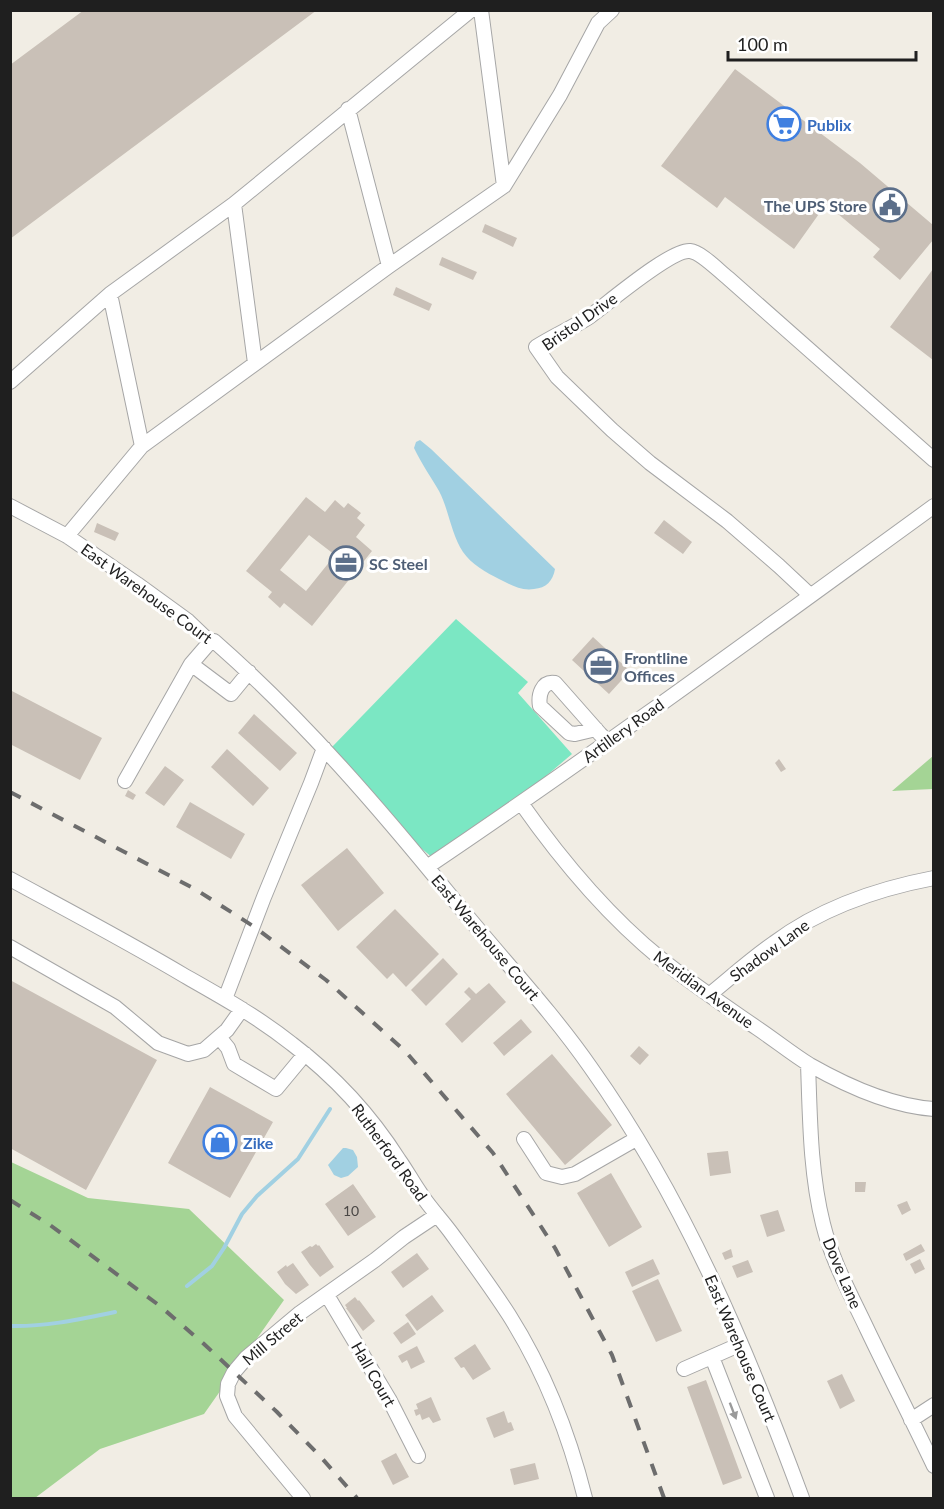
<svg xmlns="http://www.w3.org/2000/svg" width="944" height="1509" viewBox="0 0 944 1509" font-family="Lato,sans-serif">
<rect width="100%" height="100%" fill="#f1ede4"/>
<path fill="#a4d495" d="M933,756V789L891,791H892Z
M11,1162L88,1198L189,1209L284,1300L204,1414L100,1449L35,1498H11Z"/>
<path fill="#7be7c3" d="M456,619L528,682L518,693L572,754L441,865L407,836L332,747Z"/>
<path fill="#a1d0e2" d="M420,440L431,449L555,569C553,581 546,588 534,589C521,591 511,585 499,579C487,573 471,564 463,552C451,534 449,510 439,491C431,477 421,463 414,448L416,442Z
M343,1148H346L353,1150L357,1157L358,1167L348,1176L341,1178L334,1175L328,1165Z"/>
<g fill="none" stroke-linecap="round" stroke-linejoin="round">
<path stroke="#a1d0e2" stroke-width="4" d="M187,1286L212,1266L224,1248L242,1214L257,1196L298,1159L330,1109
M10,1326C46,1327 81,1319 115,1312"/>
</g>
<path fill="#c9c0b7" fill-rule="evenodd" d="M84,10H317L10,239V65Z
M735,69L860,163L933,225V240L900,280L873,257L880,249L826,204L794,249L725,197L717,208L661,166Z
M485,224L517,238L513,247L482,232Z
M442,257L477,272L473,280L439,265Z
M933,269V360L890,327Z
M396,287L432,304L429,311L393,295Z
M306,497L325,512L335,500L344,508L348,503L361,513L357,518L365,525L356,537L372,551L312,626L284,603L280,608L268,597L272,592L246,571ZM309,535L335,555L306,591L280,570Z
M664,520L692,542L683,554L654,533Z
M97,523L119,533L115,541L94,532Z
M593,637L630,671L609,694L572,660Z
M10,690L102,738L80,780L10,744Z
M254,714L297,753L280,771L238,733Z
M227,749L269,788L253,806L211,767Z
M779,759L786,769L781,772L775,763Z
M165,766L184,780L164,806L145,793Z
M128,790L136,795L133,800L125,796Z
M190,802L245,834L231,859L176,827Z
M347,848L384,893L338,931L301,885Z
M395,909L439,954L406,987L393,973L387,979L356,947Z
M443,958L458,974L426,1006L411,990Z
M10,980L157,1060L86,1190L10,1148Z
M489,983L506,1002L462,1043L445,1024L471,999L464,992L469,987L476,994Z
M521,1019L532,1032L504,1056L493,1043Z
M639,1046L649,1055L640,1065L630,1056Z
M552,1054L612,1125L565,1165L506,1094Z
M210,1087L273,1122L230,1198L168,1163Z
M728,1151L731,1173L710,1176L707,1153Z
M611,1173L642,1227L609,1247L577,1193Z
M855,1182H866L865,1192H855Z
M353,1184L376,1217L348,1236L325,1204Z
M907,1201L911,1210L902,1215L897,1205Z
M778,1210L785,1231L767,1237L760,1215Z
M316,1244L318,1246L319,1245L334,1267L320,1277L310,1265L301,1252L310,1246L312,1247Z
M921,1244L925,1251L906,1261L903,1254Z
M731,1249L733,1257L725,1260L722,1253Z
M417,1253L429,1269L403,1288L391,1272Z
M653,1259L660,1274L632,1287L625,1272Z
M920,1259L925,1269L915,1274L910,1264Z
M748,1260L753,1272L737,1278L732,1266Z
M293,1263L309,1285L296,1294L285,1284L277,1272L286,1265L287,1267Z
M658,1279L682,1331L656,1342L632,1291Z
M432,1295L444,1311L417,1331L405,1315Z
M355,1297L358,1301L359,1300L375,1321L363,1331L346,1308H347L345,1305Z
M408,1322L416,1334L401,1344L393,1333Z
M475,1344L491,1369L473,1380L464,1367L461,1368L454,1358Z
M417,1346L425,1362L411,1369L407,1360L402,1363L398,1356Z
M842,1374L855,1401L840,1409L827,1381Z
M706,1380L742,1478L723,1485L687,1387Z
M431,1397L441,1420L433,1423L429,1417L422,1420L420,1414L416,1416L414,1410L418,1409L416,1404Z
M504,1411L508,1423L511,1422L514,1430L494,1438L486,1418Z
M396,1453L409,1477L393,1485L381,1461Z
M535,1463L539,1479L514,1485L510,1469Z"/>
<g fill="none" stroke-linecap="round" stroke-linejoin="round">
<g stroke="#a6a6a6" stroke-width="16">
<path id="minor" d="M481,10L504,186
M348,109L389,266
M234,204L255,363
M110,294L142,446
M10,382L110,294L234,204L471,10
M10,506L67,536L137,584L188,621L210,642L214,641C303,719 380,809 454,900C500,957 550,1009 591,1068C684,1199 747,1349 802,1498
M67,536L142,446L389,266L504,186L560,95L598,23L612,10
M810,595L779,566L727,521L650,463L612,430L557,377L536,347C553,336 572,328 589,317C607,304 671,249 690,251C701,252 719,271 728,278L934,460
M191,664L231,694L249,672
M596,729L575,734L569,733L540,706C538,695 542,681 555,683L600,734L608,742
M125,781L191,664L210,642
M521,803C561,860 607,915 661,959C692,984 725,1006 757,1028C775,1040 792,1054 810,1065C847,1086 890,1106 934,1109
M427,867C599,751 766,628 934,506
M10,879C69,911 128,942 185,976C222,997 258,1017 292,1044C333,1075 371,1116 399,1160C407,1171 413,1183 421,1194C430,1208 442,1220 452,1234C471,1260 491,1287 509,1315C545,1372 569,1434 585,1498
M10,947L115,1007L158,1043L188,1054L204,1050L227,1030L242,1009
M709,995C730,978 751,959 774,943C821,908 876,889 934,878
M225,999L264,897L311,783L324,748
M219,1037L228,1048L234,1064L276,1089L305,1054
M808,1064C810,1117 810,1172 823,1224C832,1261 851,1295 867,1329C889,1375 912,1420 934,1466
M524,1139L546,1173L562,1177L575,1174L636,1139
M327,1295L389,1399L418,1456
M712,1357L767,1498
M684,1369L741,1344
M911,1420L934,1405
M303,1498L235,1416L227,1396L228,1384L234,1372L246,1358L300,1313L375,1260L404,1237L437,1215"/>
</g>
<use href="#minor" stroke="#fff" stroke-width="14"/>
<path stroke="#6d6d6d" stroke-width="4" stroke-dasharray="12 12" stroke-linecap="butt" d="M10,792L195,889L253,926L326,980L406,1052L493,1153L555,1248L612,1355L664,1498
M10,1200L50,1225L160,1306L204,1344L277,1412L319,1455L357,1498"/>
</g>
<defs><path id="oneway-solid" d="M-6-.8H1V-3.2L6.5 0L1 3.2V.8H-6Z" transform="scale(1.5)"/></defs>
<use fill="#9a9a9a" href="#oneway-solid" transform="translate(733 1411) rotate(69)"/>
<defs>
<g id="supermarket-ring" transform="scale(1.725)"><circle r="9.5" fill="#fff" stroke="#3f7fe0" stroke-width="1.5"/><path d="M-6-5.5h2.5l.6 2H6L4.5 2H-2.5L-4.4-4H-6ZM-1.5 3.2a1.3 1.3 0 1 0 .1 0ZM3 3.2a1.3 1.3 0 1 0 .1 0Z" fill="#3f7fe0"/></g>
<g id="civic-ring" transform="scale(1.725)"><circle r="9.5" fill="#fff" stroke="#5c6f8a" stroke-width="1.5"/><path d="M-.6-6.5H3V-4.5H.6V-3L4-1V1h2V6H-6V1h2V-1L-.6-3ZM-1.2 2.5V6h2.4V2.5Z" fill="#5c6f8a"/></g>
<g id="office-ring" transform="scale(1.725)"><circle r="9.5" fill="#fff" stroke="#5c6f8a" stroke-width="1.5"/><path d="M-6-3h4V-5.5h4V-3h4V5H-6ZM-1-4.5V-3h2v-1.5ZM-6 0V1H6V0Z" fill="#5c6f8a"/></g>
<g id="shop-ring" transform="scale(1.725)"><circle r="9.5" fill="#fff" stroke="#3f7fe0" stroke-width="1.5"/><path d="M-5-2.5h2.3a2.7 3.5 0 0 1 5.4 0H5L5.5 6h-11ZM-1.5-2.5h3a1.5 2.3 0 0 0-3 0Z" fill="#3f7fe0"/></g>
</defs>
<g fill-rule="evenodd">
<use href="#supermarket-ring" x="784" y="124"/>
<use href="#civic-ring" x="890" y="205"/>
<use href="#office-ring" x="346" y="563"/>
<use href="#office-ring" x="601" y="666"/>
<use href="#shop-ring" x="220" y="1142"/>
</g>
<g text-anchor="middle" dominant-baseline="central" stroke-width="6" stroke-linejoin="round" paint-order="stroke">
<g font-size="14" fill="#4a4745">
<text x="351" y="1210">10</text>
</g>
<g font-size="16" font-weight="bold" fill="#366cbe" stroke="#fff" text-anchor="start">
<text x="807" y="124">Publix</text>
<text x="243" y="1142">Zike</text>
</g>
<g font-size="16" font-weight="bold" fill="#4e5e75" stroke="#fff" text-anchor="start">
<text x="867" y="205" text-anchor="end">The UPS Store</text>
<text x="369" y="563">SC Steel</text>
<text x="624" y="657">Frontline<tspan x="624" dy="18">Offices</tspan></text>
</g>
<g font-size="16" fill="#1f1f1f" stroke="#fff">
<text transform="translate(579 321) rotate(-35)">Bristol Drive</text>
<text transform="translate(147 593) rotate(36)">East Warehouse Court</text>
<text transform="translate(623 730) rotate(-36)">Artillery Road</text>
<text transform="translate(486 937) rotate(50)">East Warehouse Court</text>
<text transform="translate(769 950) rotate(-36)">Shadow Lane</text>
<text transform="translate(704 989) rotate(36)">Meridian Avenue</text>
<text transform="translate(390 1152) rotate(54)">Rutherford Road</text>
<text transform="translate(843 1273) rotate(67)">Dove Lane</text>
<text transform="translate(272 1338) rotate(-40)">Mill Street</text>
<text transform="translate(741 1348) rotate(67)">East Warehouse Court</text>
<text transform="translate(374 1374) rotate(60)">Hall Court</text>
</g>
</g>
<rect width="944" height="1509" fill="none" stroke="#1f1f1f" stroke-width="24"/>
<path d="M728 51v9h188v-9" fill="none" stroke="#1f1f1f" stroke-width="3"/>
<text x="737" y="51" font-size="18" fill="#1f1f1f" stroke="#ffffff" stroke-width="4.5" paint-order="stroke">100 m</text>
</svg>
